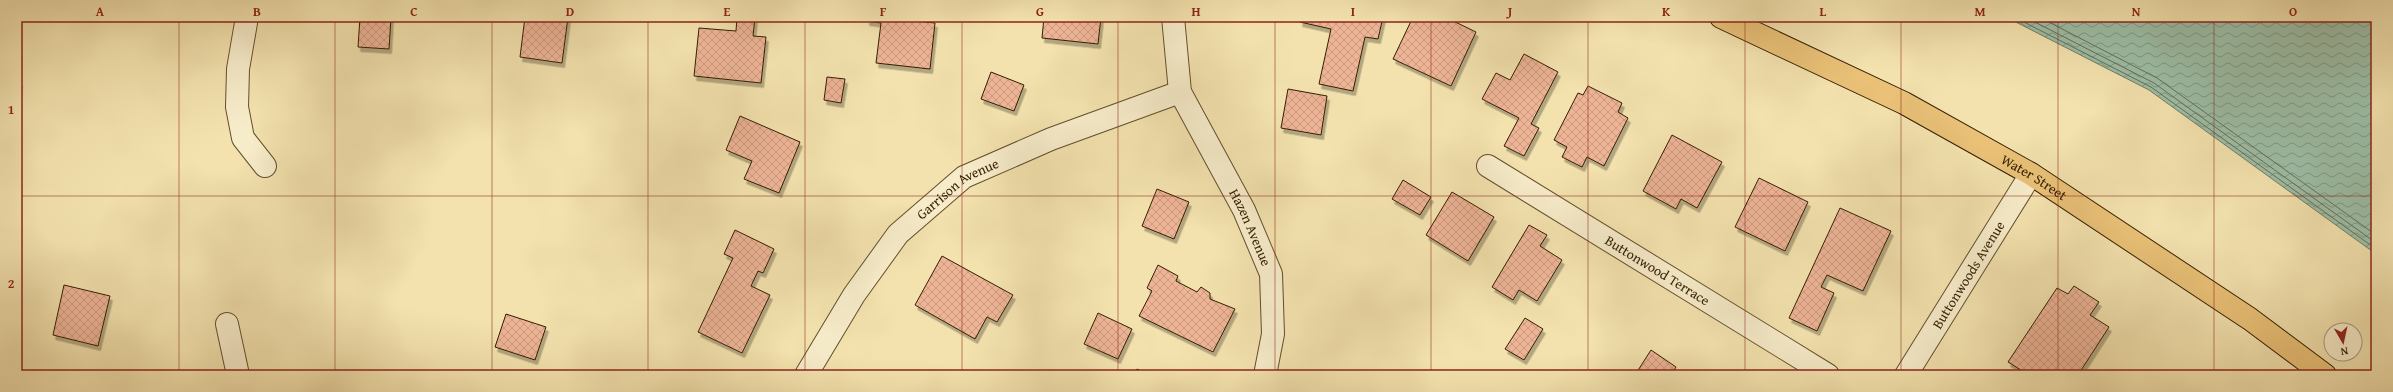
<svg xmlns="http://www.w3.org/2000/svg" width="2393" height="392" viewBox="0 0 2393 392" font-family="'Gentium Book Plus',serif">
<defs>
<pattern id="water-waves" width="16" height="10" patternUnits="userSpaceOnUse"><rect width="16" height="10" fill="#9cbea7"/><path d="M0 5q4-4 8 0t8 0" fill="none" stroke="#809a86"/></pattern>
<pattern id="building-cross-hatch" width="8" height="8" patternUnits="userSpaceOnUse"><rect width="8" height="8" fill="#edb496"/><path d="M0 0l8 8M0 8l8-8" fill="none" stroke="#cc9a80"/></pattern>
<filter id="shadow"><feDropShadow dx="2.5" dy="4.5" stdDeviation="0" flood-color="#0004"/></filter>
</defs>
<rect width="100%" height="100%" fill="#f3e2ae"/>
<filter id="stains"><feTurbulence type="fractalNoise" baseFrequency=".005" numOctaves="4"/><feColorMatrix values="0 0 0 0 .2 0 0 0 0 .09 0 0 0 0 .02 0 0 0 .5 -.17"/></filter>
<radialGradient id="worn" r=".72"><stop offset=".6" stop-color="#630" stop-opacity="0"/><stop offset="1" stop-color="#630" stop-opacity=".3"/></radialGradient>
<path fill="url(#water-waves)" stroke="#727e64" d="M2006,17H2376V254L2149,90Z"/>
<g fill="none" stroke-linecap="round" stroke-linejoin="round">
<path stroke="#686e54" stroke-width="1" d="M2014,17L2151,87L2376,249
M2025,17L2154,83L2376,243
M2039,17L2157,78L2376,235"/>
</g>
<path fill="url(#building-cross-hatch)" stroke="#331e00" filter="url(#shadow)" d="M360,17H391L389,49L358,47Z
M525,17H568L562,63L520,57Z
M737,17H755L753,36L766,37L761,83L694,76L699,28L736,31Z
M867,17H916L915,21L935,23L930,69L876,63L881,23L867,21Z
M1044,17H1101L1098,44L1042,38Z
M1301,17H1383L1378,39L1365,37L1353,91L1319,84L1331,29L1300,22Z
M1413,17H1445L1476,32L1451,86L1393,59Z
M1524,54L1558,72L1531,124L1539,128L1524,156L1504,146L1519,118L1482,99L1496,73L1510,80Z
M991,72L1024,85L1014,111L981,99Z
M827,77L845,79L841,103L824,100Z
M17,81L20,82L17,109Z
M1588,86L1622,103L1618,112L1628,118L1604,166L1587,157L1582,167L1562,157L1567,147L1554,140L1578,93L1583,95Z
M1288,89L1327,96L1321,135L1281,128Z
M740,116L800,142L779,193L744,179L752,161L726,150Z
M1672,135L1722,162L1697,208L1681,199L1676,209L1643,191Z
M1759,178L1808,202L1785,251L1735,227Z
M1403,180L1431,197L1420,215L1392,199Z
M1157,189L1189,202L1174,239L1142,226Z
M1452,192L1494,217L1468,261L1426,235Z
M1840,208L1891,231L1863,291L1827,275L1821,287L1834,293L1817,331L1789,318Z
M1529,225L1547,235L1540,246L1562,260L1537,301L1519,290L1513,300L1492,287Z
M735,230L774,249L763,273L758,271L751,286L770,295L742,353L698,332L733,258L724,254Z
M942,256L1013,295L997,322L987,317L975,339L915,305Z
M1158,265L1178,276L1176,281L1197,292L1201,287L1210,293V299L1235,309L1213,352L1139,316L1152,291L1147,288Z
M64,285L110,296L98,346L53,335Z
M2074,286L2099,302L2090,315L2109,327L2078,375H2029L2008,362L2057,288L2068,294Z
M1098,313L1132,329L1118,359L1084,344Z
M506,314L546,327L535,360L495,347Z
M1525,318L1543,329L1524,360L1505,349Z
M1651,350L1676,367L1671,375H1635Z
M1137,369L1148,375H1134Z"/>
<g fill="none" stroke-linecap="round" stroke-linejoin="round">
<g stroke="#634f2c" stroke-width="24">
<g id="minor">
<path d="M247,17L238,69L237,107L243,138L265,166"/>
<path id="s1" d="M1173,17L1180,92L1244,210L1271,274L1273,334L1265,375"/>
<path id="s2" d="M1488,166L1828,375"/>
<path d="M227,324L238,375"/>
<path id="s3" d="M806,375L854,295L898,234L964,177L1051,139L1180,92"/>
<path id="s4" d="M1906,375L2031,174"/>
</g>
</g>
<g stroke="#331e00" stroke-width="24">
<g id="major">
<path id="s5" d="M1721,17L1904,103L2031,174L2250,319L2325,375"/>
</g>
</g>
<use href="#minor" stroke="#f7ecca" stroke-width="22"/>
<use href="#major" stroke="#eac177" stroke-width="22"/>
</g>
<path fill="none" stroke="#8f2418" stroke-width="1" stroke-opacity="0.55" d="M179,17V375M335,17V375M492,17V375M648,17V375M805,17V375M962,17V375M1118,17V375M1275,17V375M1431,17V375M1588,17V375M1745,17V375M1901,17V375M2058,17V375M2214,17V375M17,196H2376"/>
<g text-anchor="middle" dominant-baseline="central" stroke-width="3" stroke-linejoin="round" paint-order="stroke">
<g font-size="14" fill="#331e00" stroke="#f7ecca">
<text stroke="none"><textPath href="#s5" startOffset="352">Water Street</textPath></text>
<text stroke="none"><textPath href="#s3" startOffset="244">Garrison Avenue</textPath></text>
<text stroke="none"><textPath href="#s1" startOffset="228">Hazen Avenue</textPath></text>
<text stroke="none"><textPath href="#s2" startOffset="199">Buttonwood Terrace</textPath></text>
<text stroke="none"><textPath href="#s4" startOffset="118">Buttonwoods Avenue</textPath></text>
</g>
</g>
<rect width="2393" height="392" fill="none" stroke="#f3e2ae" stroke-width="44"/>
<g transform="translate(2343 342) rotate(171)"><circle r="19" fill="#f7ecca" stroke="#a99a79"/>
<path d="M0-3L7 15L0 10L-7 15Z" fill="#8f2418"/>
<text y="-6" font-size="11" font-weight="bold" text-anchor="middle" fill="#331e00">N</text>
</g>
<rect x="22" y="22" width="2349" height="348" fill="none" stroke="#8f2418" stroke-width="1.5"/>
<g font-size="13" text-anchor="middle" font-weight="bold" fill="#8f2418">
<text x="100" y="16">A</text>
<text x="257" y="16">B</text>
<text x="414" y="16">C</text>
<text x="570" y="16">D</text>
<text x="727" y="16">E</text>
<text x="883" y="16">F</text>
<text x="1040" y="16">G</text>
<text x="1196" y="16">H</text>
<text x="1353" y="16">I</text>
<text x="1510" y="16">J</text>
<text x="1666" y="16">K</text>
<text x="1823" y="16">L</text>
<text x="1980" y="16">M</text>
<text x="2136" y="16">N</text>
<text x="2293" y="16">O</text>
<text x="11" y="114">1</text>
<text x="11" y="288">2</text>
</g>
<rect width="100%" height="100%" filter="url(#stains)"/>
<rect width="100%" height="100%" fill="url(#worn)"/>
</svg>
